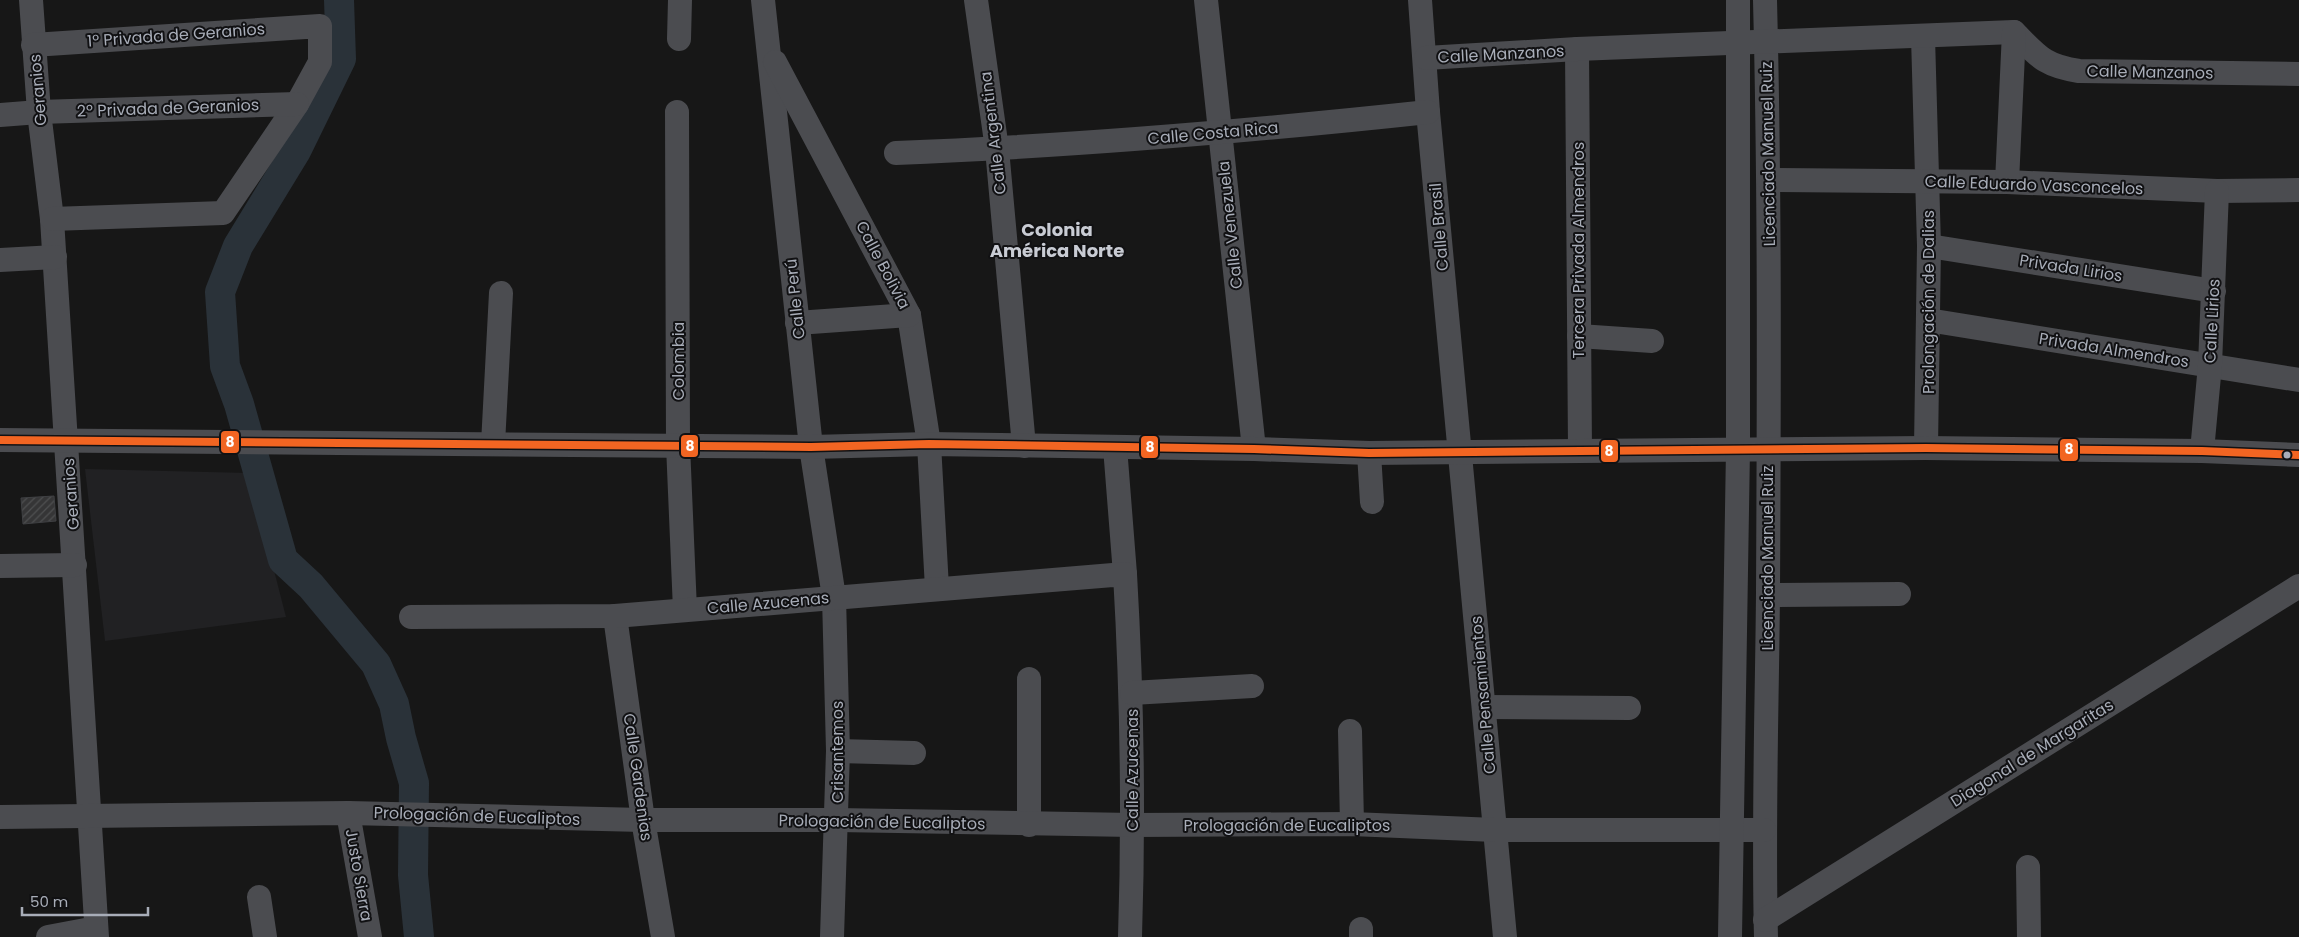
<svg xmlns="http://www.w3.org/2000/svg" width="2299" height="937" viewBox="0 0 2299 937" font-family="Poppins,sans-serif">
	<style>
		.built { fill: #212123 }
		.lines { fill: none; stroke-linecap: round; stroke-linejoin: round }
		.river { stroke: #2a3239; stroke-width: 30 }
		.building { fill: url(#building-hatch); stroke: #3f4043 }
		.minor { stroke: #4b4c50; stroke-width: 24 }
		.bus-1-casing { stroke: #111113; stroke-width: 11 }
		.bus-1 { stroke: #f26522; stroke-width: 8 }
		.bus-dot { fill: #a8adb8; stroke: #111113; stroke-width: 2 }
		.labels { text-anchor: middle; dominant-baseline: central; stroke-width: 4; stroke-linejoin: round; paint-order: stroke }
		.street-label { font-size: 16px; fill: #a8adb8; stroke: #111113 }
		.neighbourhood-label { font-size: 18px; font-weight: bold; fill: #c9ccd4; stroke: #111113 }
		.line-badge { stroke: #111113; stroke-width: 2 }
		.badge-label { font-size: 14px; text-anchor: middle; font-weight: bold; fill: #fff }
	</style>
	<defs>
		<pattern id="building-hatch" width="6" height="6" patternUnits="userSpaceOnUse" patternTransform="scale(1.25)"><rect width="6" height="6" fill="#353536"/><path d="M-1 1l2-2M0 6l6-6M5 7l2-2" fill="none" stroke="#4f5051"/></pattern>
	</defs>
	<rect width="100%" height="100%" fill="#171717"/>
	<path class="built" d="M85,469L249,473L286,617L105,641Z"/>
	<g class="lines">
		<path class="river" d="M339,0L341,59L296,151L238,246L220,292L225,366L239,404L283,560L311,586L376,664L394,704L401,738L414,783L413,875L419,937"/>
	</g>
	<path class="building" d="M54,496L56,521L23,524L21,498Z"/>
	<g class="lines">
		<g class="minor">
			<path d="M31,0L39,112L52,219L97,937"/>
			<path d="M763,0L811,447L834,597L838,751L832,937"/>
			<path d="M976,0L997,149L1024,446"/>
			<path d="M1206,0L1254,449"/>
			<path d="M1420,0L1428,112L1505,937"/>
			<path d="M1765,0C1770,198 1769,396 1768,593C1767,708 1763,822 1766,937"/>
			<path d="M1923,37L1929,246L1926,448"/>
			<path d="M679,39L680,0"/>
			<path d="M33,45L320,26V62L297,104L223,213L52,219"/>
			<path d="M1577,49L1580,450"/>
			<path d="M1426,58L1577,49L2014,32C2038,56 2044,66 2079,71L2299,74"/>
			<path d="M775,62L909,315L929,444L937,588"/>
			<path d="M677,112L678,445L685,610"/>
			<path d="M0,115L39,112L297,104"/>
			<path d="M896,153C1074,146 1251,131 1428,112"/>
			<path d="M1769,180L2007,182L2217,191L2299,190"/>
			<path d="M2007,182L2014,32"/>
			<path d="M1929,246L2214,291"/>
			<path d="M0,260L55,257"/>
			<path d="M1928,320L2299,380"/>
			<path d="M797,323L909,315"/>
			<path d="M1579,336L1652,341"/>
			<path d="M0,440L811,447L929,444L1254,449L1369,453L1926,448L2202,451L2299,455"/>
			<path d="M493,444L501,293"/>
			<path d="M1115,447L1125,574"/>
			<path d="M2202,451L2210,365L2217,191"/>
			<path d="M1369,453L1372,502"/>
			<path d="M0,566L75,565"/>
			<path d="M1768,595L1899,594"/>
			<path d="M615,616L643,820L663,937"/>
			<path d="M411,617L615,616L1125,574C1132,695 1134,815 1130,937"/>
			<path d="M1029,679V825"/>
			<path d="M1132,693L1252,686"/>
			<path d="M1484,707L1629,708"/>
			<path d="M1350,731L1352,824"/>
			<path d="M838,751L914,753"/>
			<path d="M348,813L370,937"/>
			<path d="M0,817L348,813L643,820H837L1133,825L1352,824L1495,830H1764"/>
			<path d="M2028,867L2029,937"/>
			<path d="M259,897L265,937"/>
			<path d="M1765,920L2299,586"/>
			<path d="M48,937L96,928"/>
			<path d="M1361,937V929"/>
			<path d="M1730,937L1738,449V0"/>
		</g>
		<defs>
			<path id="bus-1" d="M0,440L811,447L929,444L1254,449L1369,453L1926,448L2202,451L2299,455"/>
		</defs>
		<use href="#bus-1" class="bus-1-casing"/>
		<use href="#bus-1" class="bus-1"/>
	</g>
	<circle class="bus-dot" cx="2287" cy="455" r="4.5"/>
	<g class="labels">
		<g class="street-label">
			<text transform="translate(176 35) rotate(-4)">1º Privada de Geranios</text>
			<text transform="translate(1501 54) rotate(-3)">Calle Manzanos</text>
			<text transform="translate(2150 72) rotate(1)">Calle Manzanos</text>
			<text transform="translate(38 90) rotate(-95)">Geranios</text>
			<text transform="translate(168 108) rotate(-2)">2º Privada de Geranios</text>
			<text transform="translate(993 133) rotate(-97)">Calle Argentina</text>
			<text transform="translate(1213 133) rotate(-5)">Calle Costa Rica</text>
			<text transform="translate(1768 154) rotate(-91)">Licenciado Manuel Ruiz</text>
			<text transform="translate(2034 185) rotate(2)">Calle Eduardo Vasconcelos</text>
			<text transform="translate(1230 225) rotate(-96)">Calle Venezuela</text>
			<text transform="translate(1439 227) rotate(-95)">Calle Brasil</text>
			<text transform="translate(1578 250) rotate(-90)">Tercera Privada Almendros</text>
			<text transform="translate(883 265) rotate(62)">Calle Bolivia</text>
			<text transform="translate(2071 268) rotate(9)">Privada Lirios</text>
			<text transform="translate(795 299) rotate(-96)">Calle Perú</text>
			<text transform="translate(1928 302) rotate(-90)">Prolongación de Dalias</text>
			<text transform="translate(2212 321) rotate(-87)">Calle Lirios</text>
			<text transform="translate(2114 350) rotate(9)">Privada Almendros</text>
			<text transform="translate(678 361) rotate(-90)">Colombia</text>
			<text transform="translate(71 494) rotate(-94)">Geranios</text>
			<text transform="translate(1767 558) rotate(-90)">Licenciado Manuel Ruiz</text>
			<text transform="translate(768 603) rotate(-5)">Calle Azucenas</text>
			<text transform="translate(1483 695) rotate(-95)">Calle Pensamientos</text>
			<text transform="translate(837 752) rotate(-90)">Crisantemos</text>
			<text transform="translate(2032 753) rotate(-32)">Diagonal de Margaritas</text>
			<text transform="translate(1132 770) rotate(-90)">Calle Azucenas</text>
			<text transform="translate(638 777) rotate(82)">Calle Gardenias</text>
			<text transform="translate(477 816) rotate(2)">Prologación de Eucaliptos</text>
			<text transform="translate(882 822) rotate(1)">Prologación de Eucaliptos</text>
			<text x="1287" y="825">Prologación de Eucaliptos</text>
			<text transform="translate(359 875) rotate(80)">Justo Sierra</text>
		</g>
		<g class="neighbourhood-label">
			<text x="1057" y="229">Colonia<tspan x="1057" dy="21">América Norte</tspan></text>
		</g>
	</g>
	<g class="line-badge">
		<rect x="220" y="430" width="20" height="24" rx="5" fill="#f26522"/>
		<rect x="680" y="434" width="19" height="24" rx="5" fill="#f26522"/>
		<rect x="1140" y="435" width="19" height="24" rx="5" fill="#f26522"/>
		<rect x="2059" y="438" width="20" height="24" rx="5" fill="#f26522"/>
		<rect x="1600" y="439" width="19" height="24" rx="5" fill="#f26522"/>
	</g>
	<g class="badge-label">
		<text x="230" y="447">8</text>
		<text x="690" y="451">8</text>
		<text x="1150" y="452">8</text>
		<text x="2069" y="454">8</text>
		<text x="1609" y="456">8</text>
	</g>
	<path d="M22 907v8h126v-8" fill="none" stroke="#a8adb8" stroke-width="2.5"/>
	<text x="30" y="907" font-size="15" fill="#a8adb8" stroke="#111113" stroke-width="4" paint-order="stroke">50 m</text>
</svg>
